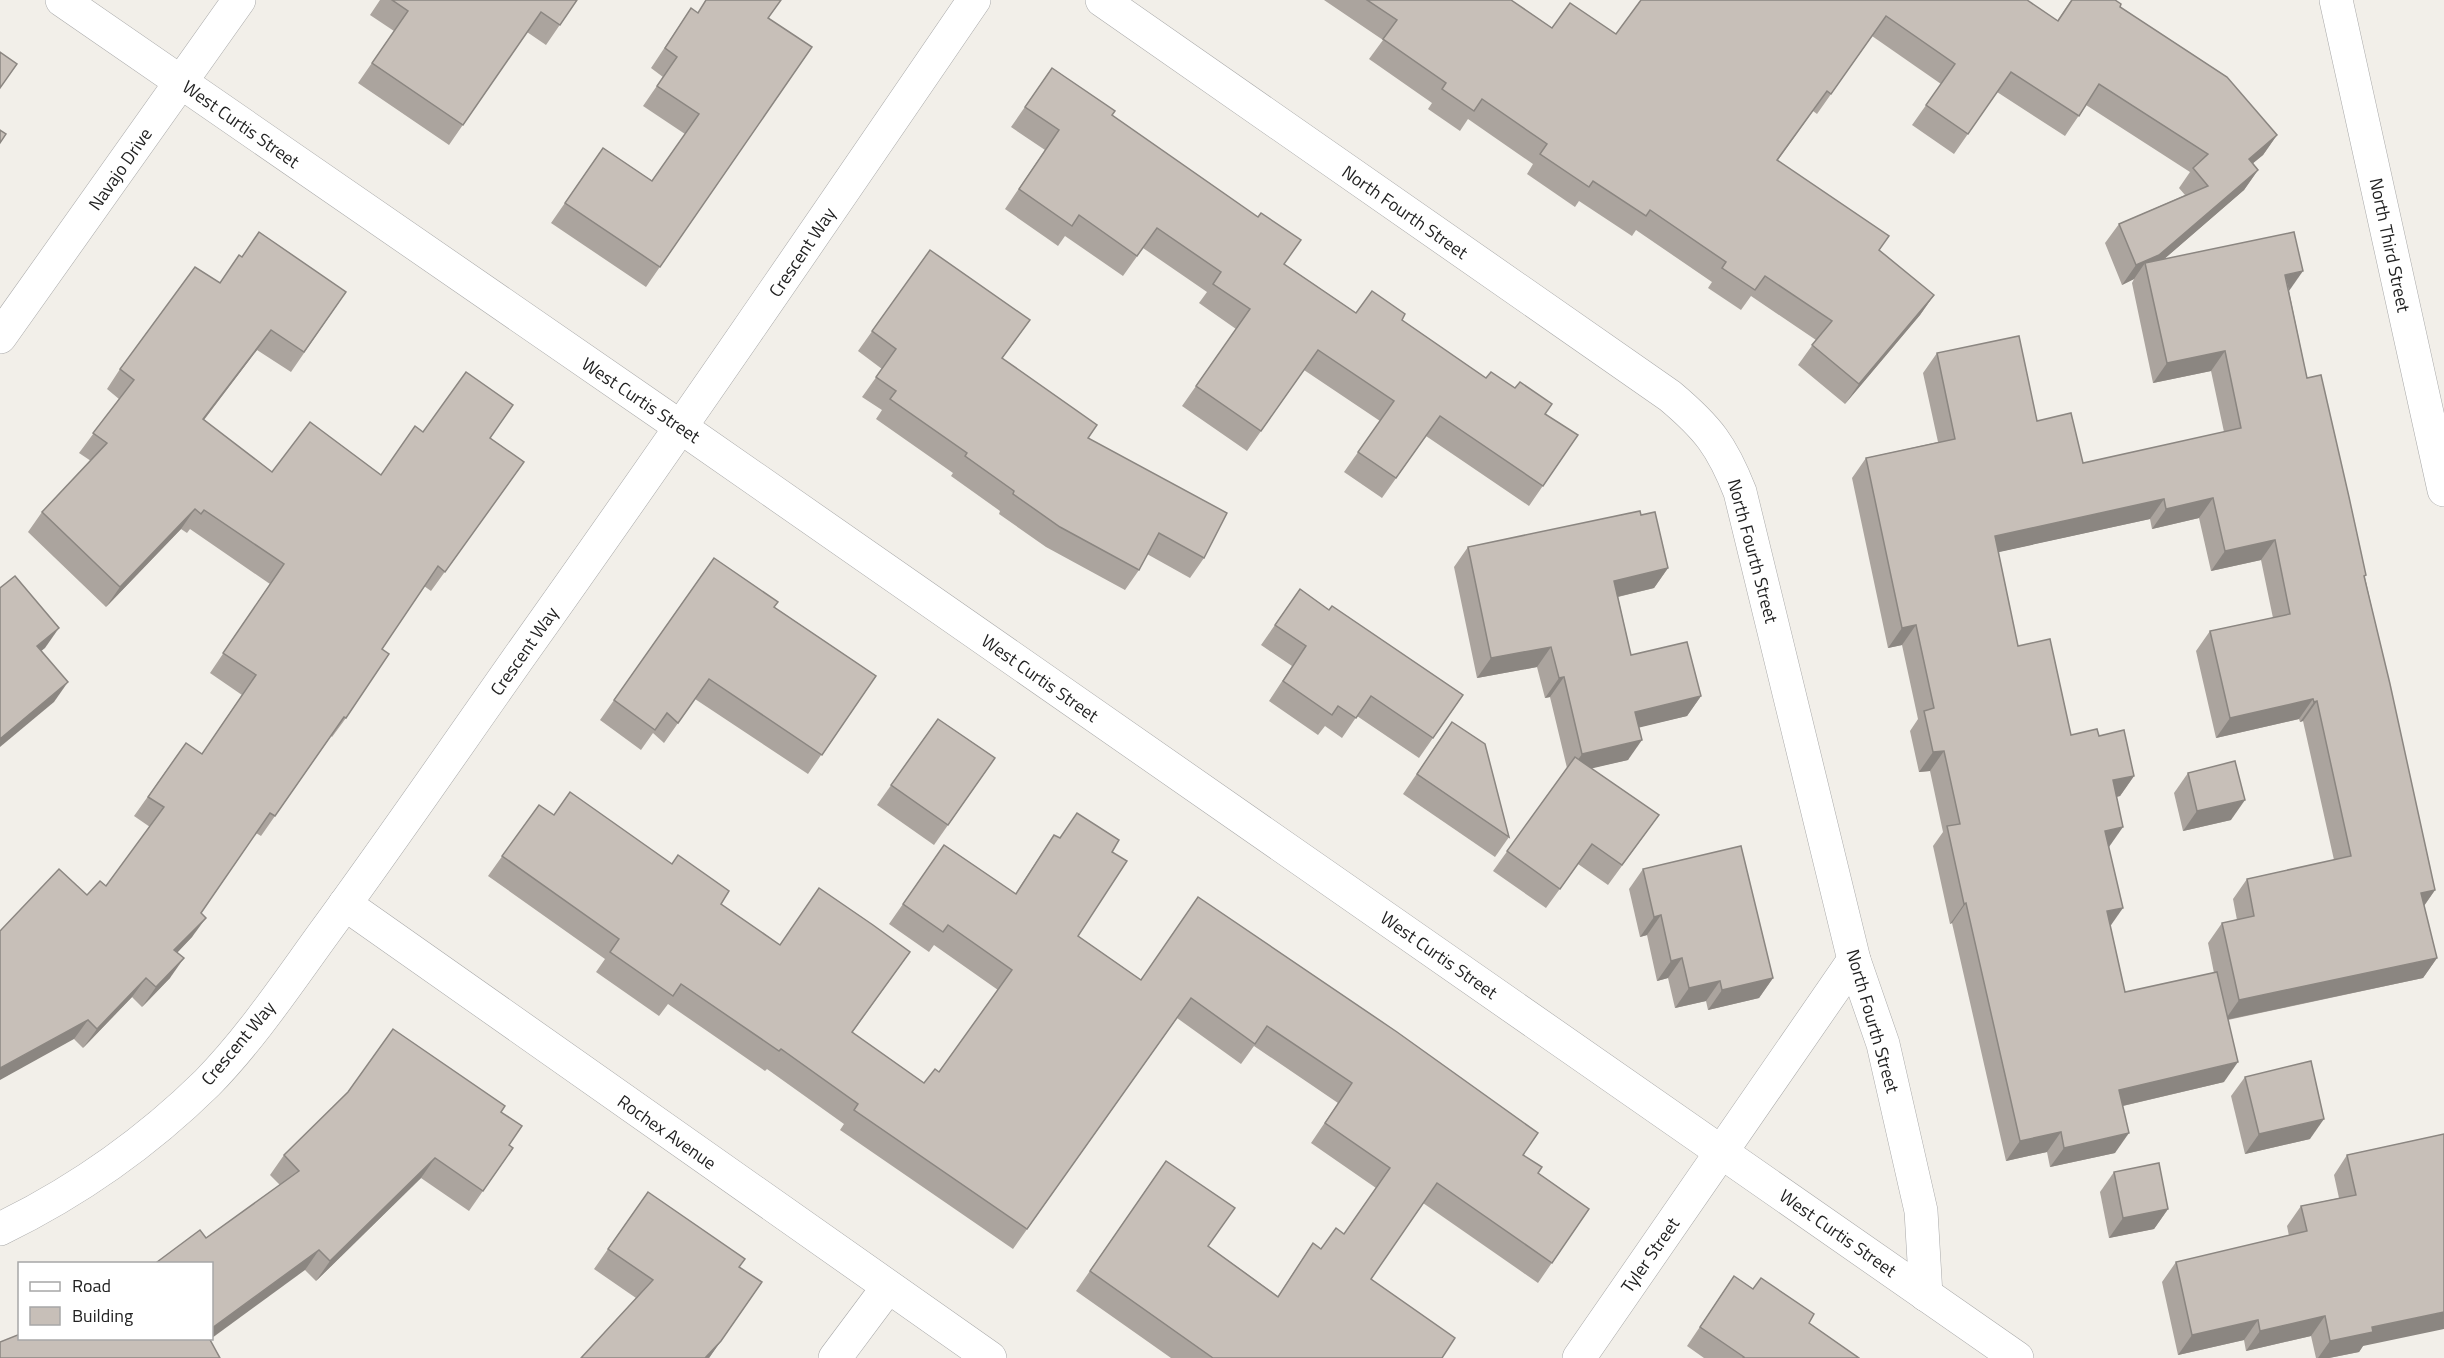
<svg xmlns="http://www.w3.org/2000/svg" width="2444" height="1358" viewBox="0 0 2444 1358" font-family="'Titillium Web',sans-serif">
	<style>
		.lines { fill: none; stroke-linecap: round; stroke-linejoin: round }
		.minor-casing { stroke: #a9a9a9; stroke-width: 34 }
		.minor { stroke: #fff; stroke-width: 33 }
		.wall { fill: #aba49e; fill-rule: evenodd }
		.shaded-wall { fill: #8b8681 }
		.building { fill: #c7bfb8; stroke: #8b8681; stroke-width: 1.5 }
		.labels { text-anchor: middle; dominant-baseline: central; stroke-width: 5; stroke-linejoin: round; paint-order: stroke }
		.street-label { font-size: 18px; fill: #222; stroke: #fff }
	</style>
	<rect width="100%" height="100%" fill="#f2efe9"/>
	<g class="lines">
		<defs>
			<g id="minor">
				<path d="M62,0L682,428L2017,1358"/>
				<path d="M1102,0L1670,396C1708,428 1722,446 1740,492L1854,960L1883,1044L1921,1211L1926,1295"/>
				<path d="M2336,0L2444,490"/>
				<path d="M0,337L239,0"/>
				<path d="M345,904L990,1358"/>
				<path d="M0,1229C76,1192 147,1142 207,1083C251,1038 287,984 324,933C390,843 453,751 517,660C672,442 823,221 974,0"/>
				<path d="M835,1358L888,1287"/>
				<path d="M1579,1358L1854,960"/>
			</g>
		</defs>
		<use href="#minor" class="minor-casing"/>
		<use href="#minor" class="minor"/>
	</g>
	<g class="wall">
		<path d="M380,0H577L546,45L527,32L449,145L358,83L394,31L370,15Z"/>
		<path d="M1324,0H1511L1552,28L1616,34L1641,0L2057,21L2071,0H2115L2120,7L2277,135L2263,155L2253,163L2258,170L2244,190L2163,260L2289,291L2307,378L2365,577L2435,890L2424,906L2437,958L2423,978L2228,1020L2224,1082L2123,1106L2115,1153L2050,1167L2047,1152L2006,1161L1952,923L1950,924L1933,846L1943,832L1930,771L1919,772L1910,731L1918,719L1902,645L1888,648L1852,478L1866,458L1938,442L1923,373L1937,353L2037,421L2083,463L2224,432L2211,371L2153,383L2132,283L2134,279L2122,285L2105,243L2119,224L2185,195L2179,188L2190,172L2086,105L2065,136L1997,92L1954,154L1912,125L1941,84L1872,36L1817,114L1813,111L1778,160L1879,250L1934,295L1920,315L1845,404L1798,365L1816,340L1751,296L1741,310L1708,288L1712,282L1636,230L1632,236L1579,201L1575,207L1527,174L1533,164L1468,119L1460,131L1428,109L1432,103L1369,59L1383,40ZM2199,518L2211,571L2261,560L2273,618L2210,631L2196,651L2216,738L2299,719L2300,722L2303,721L2334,860L2247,879L2233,899L2237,920L2222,923L2208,943L2214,973L2125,992L2110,925L2109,847L2117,797L2120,796L2134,776L2099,736L2071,735L2018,646L1998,552L2150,519L2152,529Z"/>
		<path d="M691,8L697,13L768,18L812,47L646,287L551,223L603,148L652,181L685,134L643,106L663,77L651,68Z"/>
		<path d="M1052,68L1112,115L1284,264L1356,313L1402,320L1486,378L1545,414L1578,435L1529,506L1426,436L1382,498L1344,472L1380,421L1304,370L1247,451L1182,406L1236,329L1199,303L1207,292L1143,248L1123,276L1065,236L1058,246L1005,209L1045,150L1011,127Z"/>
		<path d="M259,232L346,292L291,372L257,350L204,420L272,472L381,475L423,432L490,438L524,462L431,591L424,586L382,649L346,718L332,737L331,736L261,836L256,833L201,913L192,937L177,952L170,978L142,1007L132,997L83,1048L74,1039L87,895L106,886L150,827L134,816L186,743L202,754L242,695L210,673L270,584L190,529L187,533L181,529L106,607L28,532L42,512L91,461L79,453L119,399L107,389L120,369L220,283L242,257Z"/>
		<path d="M930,250L1016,340L1002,358L1088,438L1204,558L1190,578L1147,554L1139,570L1125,590L1046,547L999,514L1000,511L951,476L953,473L876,419L882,410L862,397L882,369L858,351Z"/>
		<path d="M1641,515L1668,568L1654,588L1618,597L1631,655L1701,696L1687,716L1639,727L1628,760L1591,768L1659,815L1608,885L1578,864L1546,908L1493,871L1567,768L1550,697L1545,698L1537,667L1477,678L1454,567L1468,547Z"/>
		<path d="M714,558L774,607L876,676L808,774L695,699L664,743L653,733L641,750L600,720Z"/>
		<path d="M1300,589L1329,610L1463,695L1419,758L1357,716L1342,738L1325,726L1318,735L1269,701L1292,666L1261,645Z"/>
		<path d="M938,719L995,758L934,845L877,805Z"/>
		<path d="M1452,722L1509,837L1495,857L1403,794Z"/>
		<path d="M2188,773L2231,820L2183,831L2174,793Z"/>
		<path d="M539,805L554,815L721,904L780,945L910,952L852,1033L924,1083L939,1072L998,990L934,945L929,952L889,924L944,845L1015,894L1054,835L1060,838L1077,813L1112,852L1078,936L1141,980L1198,897L1523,1155L1538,1173L1589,1209L1538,1283L1423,1203L1371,1279L1442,1358H1171L1076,1291L1166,1161L1208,1246L1278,1296L1313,1243L1321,1249L1344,1234L1376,1188L1311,1143L1338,1103L1254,1046L1241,1064L1177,1018L1013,1249L840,1130L844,1124L767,1069L765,1071L668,1004L659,1016L596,972L605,959L488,876Z"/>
		<path d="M1643,869L1773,978L1759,998L1708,1010L1706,1001L1675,1008L1668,978L1657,981L1647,935L1640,937L1629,889Z"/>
		<path d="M2245,1077L2310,1139L2245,1154L2231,1096Z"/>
		<path d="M501,1112L509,1145L513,1148L469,1211L421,1178L316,1281L305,1270L212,1263H156L157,1262L206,1238L280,1185L270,1175L284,1155Z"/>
		<path d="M2444,1134L2363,1346L2359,1352L2329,1358H2316L2311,1336L2246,1351L2244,1340L2178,1355L2162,1282L2176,1262L2289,1236L2287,1226L2301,1206L2339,1198L2334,1175L2347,1155Z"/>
		<path d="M2114,1172L2168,1209L2154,1229L2109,1238L2100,1192Z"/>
		<path d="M648,1192L739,1267L762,1282L709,1358H581L636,1298L594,1269Z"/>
		<path d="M1734,1276L1753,1289L1761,1278L1809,1323L1859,1358H1704L1687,1346Z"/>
	</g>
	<g class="shaded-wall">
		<path d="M2277,135L2263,155L2235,178L2249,159Z"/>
		<path d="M2258,170L2244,190L2148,273L2145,263L2134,279L2122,285L2136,265Z"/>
		<path d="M2303,271L2289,291L2285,275Z"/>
		<path d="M1934,295L1920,315L1845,404L1859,384Z"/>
		<path d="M271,330L257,350L189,439L203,419Z"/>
		<path d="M2225,351L2211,371L2153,383L2167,363Z"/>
		<path d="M2213,498L2199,518L2152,529L2166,509Z"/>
		<path d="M2164,499L2150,519L1981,556L1995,536Z"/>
		<path d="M195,509L181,529L106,607L120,587Z"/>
		<path d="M2275,540L2261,560L2211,571L2225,551Z"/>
		<path d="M1668,568L1654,588L1600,601L1614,581Z"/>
		<path d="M1916,625L1902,645L1888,648L1902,628Z"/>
		<path d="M59,628L45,648L23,666L37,646Z"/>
		<path d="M1551,647L1537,667L1477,678L1491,658Z"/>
		<path d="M1564,677L1550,697L1545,698L1559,678Z"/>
		<path d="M68,682L54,702L0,747V739Z"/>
		<path d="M1701,696L1687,716L1621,732L1635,712Z"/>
		<path d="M2313,699L2299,719L2216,738L2230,718Z"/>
		<path d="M2317,701L2303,721L2300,722L2314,702Z"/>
		<path d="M1642,740L1628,760L1568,774L1582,754Z"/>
		<path d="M1944,751L1930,771L1919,772L1933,752Z"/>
		<path d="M2134,776L2120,796L2099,800L2113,780Z"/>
		<path d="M2245,800L2231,820L2183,831L2197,811Z"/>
		<path d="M2123,827L2109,847L2091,851L2105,831Z"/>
		<path d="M2435,890L2421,910V893Z"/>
		<path d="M1966,903L1952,923L1950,924L1964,904Z"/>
		<path d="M2123,908L2109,928L2107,911Z"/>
		<path d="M1661,915L1647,935L1640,937L1654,917Z"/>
		<path d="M206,918L192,937L161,970L174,950Z"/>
		<path d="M184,958L170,978L142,1007L156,987Z"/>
		<path d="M1682,958L1668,978L1657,981L1671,961Z"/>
		<path d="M2437,958L2423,978L2225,1020L2239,1000Z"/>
		<path d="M146,978L132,997L83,1048L97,1029Z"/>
		<path d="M1773,978L1759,998L1708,1010L1722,990Z"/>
		<path d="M1720,981L1706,1001L1675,1008L1689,988Z"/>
		<path d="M88,1020L74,1039L0,1080V1068Z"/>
		<path d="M2238,1062L2224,1082L2105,1110L2119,1090Z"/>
		<path d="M2324,1119L2310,1139L2245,1154L2259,1134Z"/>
		<path d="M2061,1132L2047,1152L2006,1161L2020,1141Z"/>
		<path d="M2129,1133L2115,1153L2050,1167L2064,1148Z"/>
		<path d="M435,1158L421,1178L316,1281L330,1261Z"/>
		<path d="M2168,1209L2154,1229L2109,1238L2123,1218Z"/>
		<path d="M319,1250L305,1270L212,1338V1328Z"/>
		<path d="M2444,1312V1329L2363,1346L2359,1352L2329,1358H2318L2330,1341L2372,1327Z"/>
		<path d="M2325,1316L2311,1336L2246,1351L2260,1331Z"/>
		<path d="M2258,1320L2244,1340L2178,1355L2192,1335Z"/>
		<path d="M721,1341L709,1358H705Z"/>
	</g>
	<g class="building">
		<path d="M392,0H577L560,25L541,12L463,125L372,63L408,11Z"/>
		<path d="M706,0H781L768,18L812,47L660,267L565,203L603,148L652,181L699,114L657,86L677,57L665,48L691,8L698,13Z"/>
		<path d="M1367,0H1511L1552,28L1570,3L1616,34L1641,0H2027L2058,21L2072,0H2115L2121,4L2120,7L2227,77L2277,135L2249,159L2258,170L2159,255L2136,265L2119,224L2208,186L2193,168L2208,154L2099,84L2079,116L2011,72L1968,134L1926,105L1955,64L1886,16L1831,94L1827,91L1777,160L1889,236L1879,250L1934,295L1859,384L1812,345L1832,321L1765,276L1755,290L1722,268L1726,262L1650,210L1646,216L1593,181L1589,187L1540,154L1547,144L1482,99L1474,111L1442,89L1446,83L1383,39L1397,20Z"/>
		<path d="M0,52L17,64L0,88Z"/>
		<path d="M1052,68L1115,111L1112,115L1258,217L1261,213L1301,240L1284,264L1356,313L1372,291L1405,314L1402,320L1486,378L1491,372L1515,388L1520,382L1552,404L1545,414L1578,435L1543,486L1440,416L1396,478L1358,452L1394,401L1318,350L1261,431L1196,386L1250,309L1213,284L1221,272L1157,228L1137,256L1079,215L1072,226L1019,189L1059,130L1025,107Z"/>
		<path d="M0,130L6,134L0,143Z"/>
		<path d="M259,232L346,292L304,352L271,330L203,419L272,472L310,422L381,475L415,426L423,432L466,372L513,405L490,438L524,462L445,572L438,566L382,649L389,654L346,718L344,717L275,816L270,813L201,913L206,918L174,950L184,958L156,987L146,978L97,1029L88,1020L0,1068V931L59,869L87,895L100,881L106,886L164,807L148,797L186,743L202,754L256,675L223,653L284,564L204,510L201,514L195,509L120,587L42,512L107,443L93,433L134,380L120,369L195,267L220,283L239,255L242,257Z"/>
		<path d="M2294,232L2303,271L2285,275L2307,378L2321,375L2349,497L2366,575L2364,576L2390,684L2435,890L2421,893L2437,958L2239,1000L2222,923L2254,916L2247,879L2351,856L2317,701L2314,702L2313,699L2230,718L2210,631L2290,614L2275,540L2225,551L2213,498L2166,509L2164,499L1995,536L2018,646L2050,639L2071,735L2097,729L2099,736L2124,730L2134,776L2113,780L2123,827L2105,831L2123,908L2107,911L2125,992L2217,972L2238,1062L2119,1090L2129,1133L2064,1148L2061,1132L2020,1141L1966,903L1964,904L1947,826L1960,824L1944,751L1933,752L1924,711L1934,708L1916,625L1902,628L1866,458L1955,439L1937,353L2019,336L2037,421L2071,413L2083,463L2241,428L2225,351L2167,363L2145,263Z"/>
		<path d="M930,250L1030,320L1002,358L1097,425L1088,438L1227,513L1204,558L1159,533L1139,570L1060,527L1013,494L1014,491L965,456L967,453L890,399L896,391L876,377L896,349L872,331Z"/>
		<path d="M1640,511L1641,515L1655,512L1668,568L1614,581L1631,655L1687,642L1701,696L1635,712L1642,740L1582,754L1564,677L1559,678L1551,647L1491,658L1468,547Z"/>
		<path d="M714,558L778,602L774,607L876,676L822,755L709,679L678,723L667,713L655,730L614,700Z"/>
		<path d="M15,576L59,628L37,646L68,682L0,739V588Z"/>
		<path d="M1300,589L1329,610L1332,606L1463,695L1433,738L1371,696L1356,718L1338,706L1332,715L1283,681L1306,646L1275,625Z"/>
		<path d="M938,719L995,758L948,825L891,785Z"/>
		<path d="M1452,722L1485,744L1509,837L1417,774Z"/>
		<path d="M1575,757L1659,815L1622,865L1592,844L1560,889L1507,851Z"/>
		<path d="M2235,761L2245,800L2197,811L2188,773Z"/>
		<path d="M570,792L672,864L678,855L729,891L721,904L780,945L819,888L873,925L910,952L852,1032L924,1083L935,1069L939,1072L1012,970L948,925L943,932L903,904L944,845L1016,894L1054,835L1060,838L1077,813L1119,840L1112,852L1127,861L1078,936L1141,980L1198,897L1397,1032L1538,1133L1523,1155L1542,1167L1538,1173L1589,1209L1552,1263L1437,1183L1371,1279L1455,1338L1442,1358H1213L1090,1271L1166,1161L1235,1208L1208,1246L1278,1297L1313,1243L1321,1249L1336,1228L1344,1234L1390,1168L1325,1123L1352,1083L1267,1026L1255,1044L1191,998L1027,1229L854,1110L858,1104L781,1049L779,1051L681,984L673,996L610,952L619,939L502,856L539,805L554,815Z"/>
		<path d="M1741,846L1773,978L1722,990L1720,981L1689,988L1682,958L1671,961L1661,915L1654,917L1643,869Z"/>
		<path d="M393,1029L505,1106L501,1112L522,1126L509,1145L513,1148L483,1191L435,1158L330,1261L319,1250L212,1328V1263H159L157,1262L200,1230L206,1238L299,1171L284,1155L348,1092Z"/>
		<path d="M2311,1061L2324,1119L2259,1134L2245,1077Z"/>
		<path d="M2444,1134V1312L2372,1327L2373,1332L2330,1341L2325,1316L2260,1331L2258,1320L2192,1335L2176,1262L2307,1231L2301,1206L2356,1195L2347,1155Z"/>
		<path d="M2159,1163L2168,1209L2123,1218L2114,1172Z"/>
		<path d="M648,1192L745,1259L739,1267L762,1282L721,1341L705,1358H581L653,1280L608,1249Z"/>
		<path d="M1734,1276L1753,1289L1761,1278L1814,1314L1809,1323L1859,1358H1743L1744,1357L1700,1327Z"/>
		<path d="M20,1334V1338H209L220,1358H0V1342Z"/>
	</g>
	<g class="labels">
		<g class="street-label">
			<text transform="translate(241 124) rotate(35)">West Curtis Street</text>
			<text transform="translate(120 169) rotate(-55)">Navajo Drive</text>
			<text transform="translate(1405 212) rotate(35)">North Fourth Street</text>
			<text transform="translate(2390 245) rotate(78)">North Third Street</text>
			<text transform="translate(802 252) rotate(-56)">Crescent Way</text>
			<text transform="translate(641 400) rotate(34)">West Curtis Street</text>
			<text transform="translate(1753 551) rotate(75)">North Fourth Street</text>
			<text transform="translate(524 651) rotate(-55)">Crescent Way</text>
			<text transform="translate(1040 678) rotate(35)">West Curtis Street</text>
			<text transform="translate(1439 955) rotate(35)">West Curtis Street</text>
			<text transform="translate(1873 1021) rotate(74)">North Fourth Street</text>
			<text transform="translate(238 1043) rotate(-50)">Crescent Way</text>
			<text transform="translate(667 1132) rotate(35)">Rochex Avenue</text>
			<text transform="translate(1838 1233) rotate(35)">West Curtis Street</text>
			<text transform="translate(1650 1255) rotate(-55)">Tyler Street</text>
		</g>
	</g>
	<rect x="18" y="1262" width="195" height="78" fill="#ffffff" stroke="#a7a7a7" stroke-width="1.5"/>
	<rect x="30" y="1282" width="30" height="9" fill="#ffffff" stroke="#a7a7a7" stroke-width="1.5"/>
	<text x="72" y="1292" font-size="18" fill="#222222">Road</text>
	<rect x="30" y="1307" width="30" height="18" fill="#c7bfb8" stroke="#a7a7a7" stroke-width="1.5"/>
	<text x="72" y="1322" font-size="18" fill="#222222">Building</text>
</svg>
